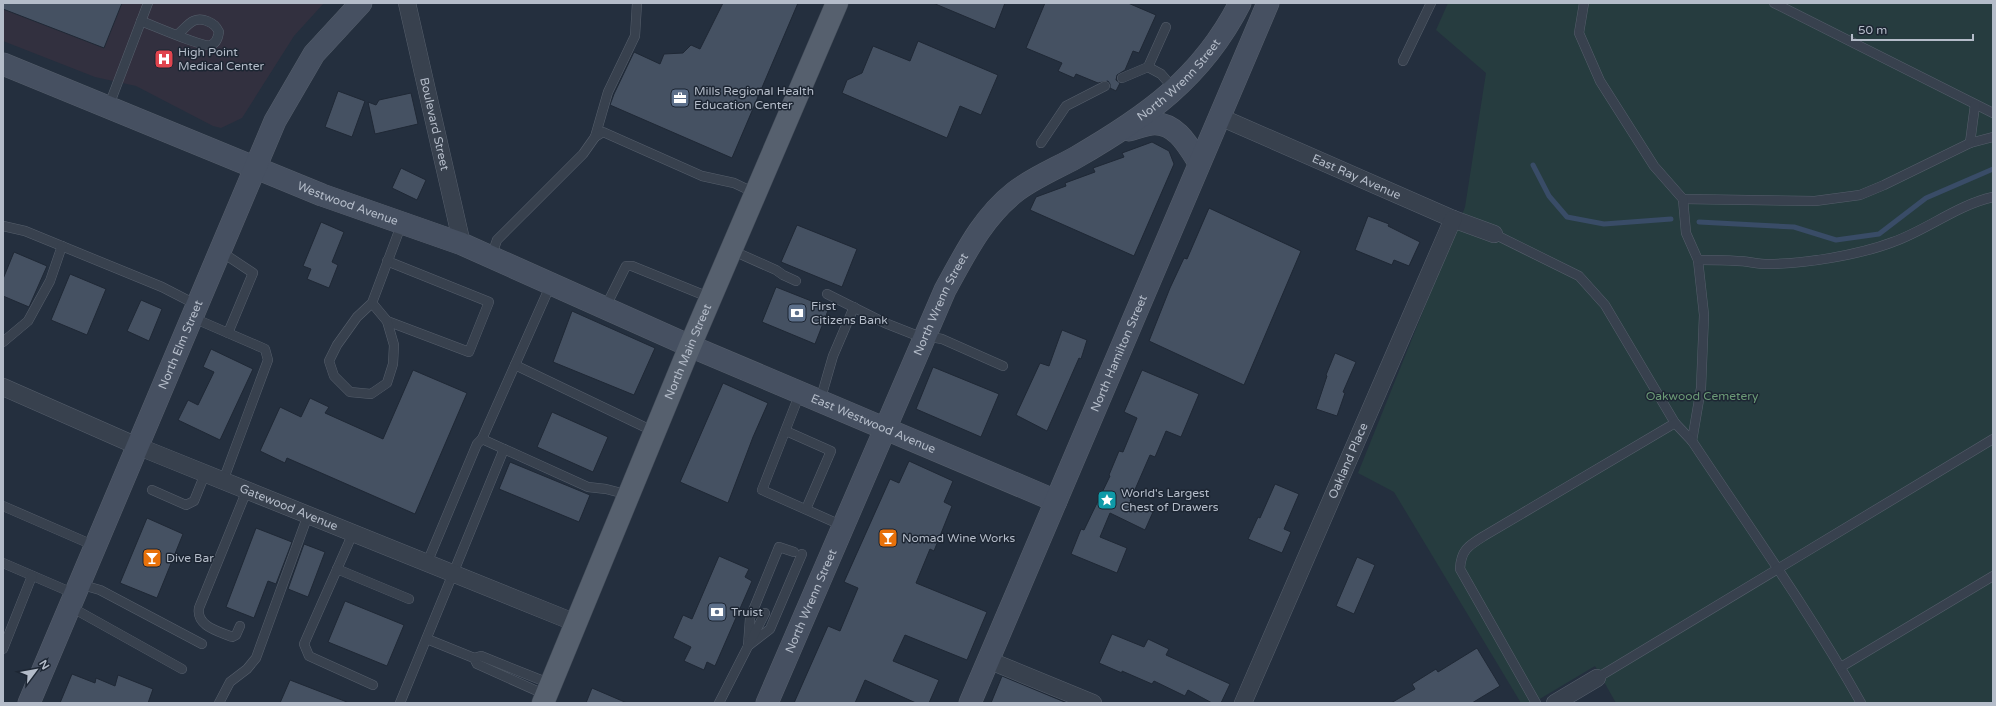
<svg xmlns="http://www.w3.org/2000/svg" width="1996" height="706" viewBox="0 0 1996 706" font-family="'Varela Round',sans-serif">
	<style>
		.medical { fill: #32303f }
		.green { fill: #263c3f }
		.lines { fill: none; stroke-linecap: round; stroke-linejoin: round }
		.stream { stroke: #394c67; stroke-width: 5 }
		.building { fill: #455162; stroke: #1f2835 }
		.lane-casing { stroke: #565f6c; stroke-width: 10 }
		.street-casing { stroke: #565f6c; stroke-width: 18 }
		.secondary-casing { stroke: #565f6c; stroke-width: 23 }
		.primary-casing { stroke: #414a57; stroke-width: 23 }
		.lane { stroke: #38414e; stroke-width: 9 }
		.street { stroke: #38414e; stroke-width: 17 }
		.secondary { stroke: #465061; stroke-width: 22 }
		.primary { stroke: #56606e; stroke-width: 22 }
		.labels { text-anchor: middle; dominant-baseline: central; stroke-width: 3; stroke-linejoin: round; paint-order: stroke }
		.poi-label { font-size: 12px; fill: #b4bcc9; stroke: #1d2633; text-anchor: start }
		.street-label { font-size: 12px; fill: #b4bcc9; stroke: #1d2633 }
		.park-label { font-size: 12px; fill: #6b9a76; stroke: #1d2633 }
	</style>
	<rect width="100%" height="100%" fill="#242f3e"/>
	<path class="medical" d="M3,3H324L294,36L242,118L221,128L213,126L136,86L95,77L3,41Z"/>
	<path class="green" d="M1448,3H1993V703H1616L1595,666L1533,703H1521L1394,492L1358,473L1465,207L1486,73L1436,30Z"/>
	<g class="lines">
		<g class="stream">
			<path d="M1533,165L1549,196L1567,217L1604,224L1671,219"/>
			<path d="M1699,222L1794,227L1836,240L1879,234L1926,198L1993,169"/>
		</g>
	</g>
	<g class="building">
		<path d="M3,3H122L104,48L3,9Z"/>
		<path d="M723,3H798L732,158L610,105L614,94L634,52L660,64L664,54L683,53L691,45L700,49Z"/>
		<path d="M933,3H1005L995,29Z"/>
		<path d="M1045,3H1128L1156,15L1139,53L1133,51L1125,70L1117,75L1116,80L1120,83L1116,91L1110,88V84L1108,81L1098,83L1076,74L1074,78L1058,71L1062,63L1026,48Z"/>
		<path d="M918,41L998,75L981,115L960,106L947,138L842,93L847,80L862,73L873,46L910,61Z"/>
		<path d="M338,91L365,101L352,137L325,127Z"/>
		<path d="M411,93L418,124L375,134L368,102L376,105L379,100Z"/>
		<path d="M1152,142L1169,151L1174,164L1134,256L1030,210L1036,197L1066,186L1065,183L1095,172L1093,168L1124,157L1122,153Z"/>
		<path d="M401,168L426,180L417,200L392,188Z"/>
		<path d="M1209,208L1301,251L1244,385L1149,341L1170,288L1184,258L1187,259Z"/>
		<path d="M1368,216L1389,224L1388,226L1420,242L1409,266L1394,260L1392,265L1355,250Z"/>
		<path d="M321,222L344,232L332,262L338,265L329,288L307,279L311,269L303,266Z"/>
		<path d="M797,225L857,249L842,287L781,262Z"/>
		<path d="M14,252L47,266L29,307L3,296V279Z"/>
		<path d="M70,274L106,289L87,335L51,320Z"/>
		<path d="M776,287L829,308L815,344L762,322Z"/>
		<path d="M141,300L162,309L149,341L127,331Z"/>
		<path d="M572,311L655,348L634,395L553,362Z"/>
		<path d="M1062,330L1087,340L1081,359L1079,358L1047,431L1016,415L1040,363L1049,366Z"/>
		<path d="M211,349L253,369L220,440L178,420L188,400L198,405L214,372L203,367Z"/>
		<path d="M1335,353L1356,362L1343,392L1345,393L1337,416L1316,409L1327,376L1326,375Z"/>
		<path d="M933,367L999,394L981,437L916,409Z"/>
		<path d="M413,370L467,393L415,514L287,458L285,463L260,451L280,407L301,417L310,398L329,407L325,413L383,439Z"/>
		<path d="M1142,370L1199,394L1181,437L1166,431L1155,457L1150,455L1130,501L1153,512L1145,530L1110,513L1100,537L1127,548L1117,573L1071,554L1081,529L1084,530L1110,476L1109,475L1119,451L1123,452L1137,418L1124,412Z"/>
		<path d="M723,383L768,403L753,437L728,503L680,482Z"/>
		<path d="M552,412L608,437L593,472L537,447Z"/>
		<path d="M909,461L953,481L944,502L952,506L934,551L930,549L916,583L987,612L967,660L905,635L893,661L939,680L929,703H916L865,680L855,703H794L828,626L840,631L858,588L844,582L890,479L899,483Z"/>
		<path d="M510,462L590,495L579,522L499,489Z"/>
		<path d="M1275,484L1299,494L1284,529L1291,532L1282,553L1248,539L1258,517L1260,518Z"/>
		<path d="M147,518L183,534L157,598L120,583Z"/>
		<path d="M256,528L292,542L276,584L268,581L254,618L226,607Z"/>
		<path d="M304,544L325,552L308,597L288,589Z"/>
		<path d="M719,556L749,569L745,577L752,581L715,666L707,662L704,670L684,661L691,647L673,638L683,615L692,619Z"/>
		<path d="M1357,557L1375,565L1354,614L1336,606Z"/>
		<path d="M345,601L404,625L387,666L328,642Z"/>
		<path d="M1112,634L1144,647L1148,639L1169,649L1166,655L1230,684L1221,703H1212L1188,690L1185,696L1154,681L1152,684L1122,671V673L1099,663Z"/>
		<path d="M1477,648L1500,686L1472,703H1391L1415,689L1412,684L1436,669L1438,672Z"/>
		<path d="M72,674L95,683L96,678L115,686L118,675L153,689L148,703H60Z"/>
		<path d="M1002,676L1067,703H991Z"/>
		<path d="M290,680L347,702V703H280Z"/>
		<path d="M592,688L627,703H586Z"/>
	</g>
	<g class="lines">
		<defs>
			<g id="lane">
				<path d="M1584,3L1579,33L1600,81L1654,166L1683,199L1815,201L1860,195L1884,185L1970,143L1993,137"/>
				<path d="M1774,3L1993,113"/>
				<path d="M141,21C152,25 204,48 211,45C217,43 218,37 219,32C216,26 214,24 207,21C193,15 187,27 177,35"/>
				<path d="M1403,61L1431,3"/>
				<path d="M1148,67L1166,27"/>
				<path d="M1122,78L1148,67L1161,74L1174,89"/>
				<path d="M108,108L148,3"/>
				<path d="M595,137L608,92L635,36L637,3"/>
				<path d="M1041,143L1066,106L1105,86"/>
				<path d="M1970,143L1975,105"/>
				<path d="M1683,199L1686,233L1698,260L1704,315L1701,388L1692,441"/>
				<path d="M3,226L25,231L162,287L197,305"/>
				<path d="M1494,234L1579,276L1605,305L1675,423L1692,441C1749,527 1810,612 1861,703"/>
				<path d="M731,250L776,270L783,275L796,281"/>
				<path d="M220,251L253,273L228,333"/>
				<path d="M491,257L497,240L583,154L595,137L603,132L702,176L734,183L755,193"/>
				<path d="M1698,260C1711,260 1724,260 1737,261C1747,261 1757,264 1768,264C1804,264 1859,255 1893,242C1927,230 1957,205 1993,197"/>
				<path d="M387,261L489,302L469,352L387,321"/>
				<path d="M827,294L885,323L923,338"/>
				<path d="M372,303L387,321L394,345L393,364L387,383L371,394L350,392L334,376L329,361L337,345L357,317L372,303L402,223"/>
				<path d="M605,308L626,266H632L711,298"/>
				<path d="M191,317L265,349L268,360L223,481"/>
				<path d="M925,336L942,339L1003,366"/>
				<path d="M3,342L28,321L50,281L62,246"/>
				<path d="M515,365L655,432"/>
				<path d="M800,393L762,490L843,526"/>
				<path d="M820,401L833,356L854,307"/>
				<path d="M786,431L831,451L806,509"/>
				<path d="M482,439L551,284"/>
				<path d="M504,449L588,487L606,489L629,495"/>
				<path d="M152,490L186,505L194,501L205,474"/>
				<path d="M3,506L95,546"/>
				<path d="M353,533L304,644L309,656L373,685"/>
				<path d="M3,563L75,594"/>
				<path d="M337,569L409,599"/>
				<path d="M79,584L100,590L202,644"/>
				<path d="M69,606L182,669"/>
				<path d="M240,626L236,635L232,637C218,631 196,626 199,608L247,490"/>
				<path d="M427,639L474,658L477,664L546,695"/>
				<path d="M748,646L750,618L779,547L794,552"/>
				<path d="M748,646L770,629L802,554"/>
				<path d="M3,649L32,576"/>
				<path d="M474,658L481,656L551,684"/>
				<path d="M1841,667L1993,576"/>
				<path d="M1597,678L1993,439"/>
				<path d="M219,703L230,682L247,669L256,658L308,515"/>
				<path d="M400,703L504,449L482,439L477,444L427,563"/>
				<path d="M719,703L765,613"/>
				<path d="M1536,703L1460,569C1461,550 1468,546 1484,536L1675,423"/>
			</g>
			<g id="street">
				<path id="s1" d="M407,3L462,244"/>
				<path id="s2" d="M1220,117L1453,219L1494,234"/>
				<path id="s3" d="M3,387L137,446L576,623"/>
				<path d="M988,660L1093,703"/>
				<path id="s4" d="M1243,703L1453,219"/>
				<path d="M1555,703L1597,678"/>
			</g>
			<g id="secondary">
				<path id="s5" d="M3,64L322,195L462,244L690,346L1056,501"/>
				<path d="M1129,130C1136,128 1143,125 1151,124C1175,121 1188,145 1199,163"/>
				<path id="s6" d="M29,703L275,121L314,54L361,3"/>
				<path id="s7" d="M767,703L945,290C965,254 982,218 1015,192C1033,178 1055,169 1075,158C1146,117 1202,78 1240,3"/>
				<path id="s8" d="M970,703L1268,3"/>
			</g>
			<g id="primary">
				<path id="s9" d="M543,703L690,346L837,3"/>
			</g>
		</defs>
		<use href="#lane" class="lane-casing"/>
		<use href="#street" class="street-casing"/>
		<use href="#secondary" class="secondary-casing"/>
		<use href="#primary" class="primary-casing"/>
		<use href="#lane" class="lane"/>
		<use href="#street" class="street"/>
		<use href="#secondary" class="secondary"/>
		<use href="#primary" class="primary"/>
	</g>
	<defs>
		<symbol id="hospital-square" viewBox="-11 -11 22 22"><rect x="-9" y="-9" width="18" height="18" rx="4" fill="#e0444e" stroke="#1d2633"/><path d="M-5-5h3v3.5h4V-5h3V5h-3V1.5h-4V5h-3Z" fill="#fff"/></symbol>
		<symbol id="office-square" viewBox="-11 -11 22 22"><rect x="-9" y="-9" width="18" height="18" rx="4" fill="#5c6f8a" stroke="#1d2633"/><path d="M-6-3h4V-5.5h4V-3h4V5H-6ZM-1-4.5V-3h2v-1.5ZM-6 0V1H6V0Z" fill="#fff"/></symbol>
		<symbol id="bank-square" viewBox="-11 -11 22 22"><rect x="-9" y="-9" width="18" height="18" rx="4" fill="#5c6f8a" stroke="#1d2633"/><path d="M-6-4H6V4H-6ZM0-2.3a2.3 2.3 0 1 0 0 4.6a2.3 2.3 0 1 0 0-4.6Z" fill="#fff"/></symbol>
		<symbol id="sight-square" viewBox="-11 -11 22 22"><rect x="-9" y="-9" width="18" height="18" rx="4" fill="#0f9aa8" stroke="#1d2633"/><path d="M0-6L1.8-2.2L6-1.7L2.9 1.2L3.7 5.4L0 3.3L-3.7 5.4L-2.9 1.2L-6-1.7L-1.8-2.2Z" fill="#fff"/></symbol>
		<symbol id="bar-square" viewBox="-11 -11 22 22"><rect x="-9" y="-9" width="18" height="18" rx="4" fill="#e8710a" stroke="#1d2633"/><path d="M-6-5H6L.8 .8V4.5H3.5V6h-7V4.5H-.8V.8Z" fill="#fff"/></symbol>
	</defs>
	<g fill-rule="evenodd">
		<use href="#hospital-square" x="153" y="48" width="22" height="22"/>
		<use href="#office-square" x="669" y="87" width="22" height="22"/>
		<use href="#bank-square" x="786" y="302" width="22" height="22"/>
		<use href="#sight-square" x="1096" y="489" width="22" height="22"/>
		<use href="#bar-square" x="877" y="527" width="22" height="22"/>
		<use href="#bar-square" x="141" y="547" width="22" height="22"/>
		<use href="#bank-square" x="706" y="601" width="22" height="22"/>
	</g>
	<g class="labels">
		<g class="poi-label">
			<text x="178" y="52">High Point<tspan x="178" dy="14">Medical Center</tspan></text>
			<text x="694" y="91">Mills Regional Health<tspan x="694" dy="14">Education Center</tspan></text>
			<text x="811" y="306">First<tspan x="811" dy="14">Citizens Bank</tspan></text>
			<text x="1121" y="493">World's Largest<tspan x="1121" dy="14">Chest of Drawers</tspan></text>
			<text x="902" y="538">Nomad Wine Works</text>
			<text x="166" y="558">Dive Bar</text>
			<text x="731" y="612">Truist</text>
		</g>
		<g class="street-label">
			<text stroke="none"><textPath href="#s7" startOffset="771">North Wrenn Street</textPath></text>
			<text stroke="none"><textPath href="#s1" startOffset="124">Boulevard Street</textPath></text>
			<text stroke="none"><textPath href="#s2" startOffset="149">East Ray Avenue</textPath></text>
			<text stroke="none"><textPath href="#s5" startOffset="372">Westwood Avenue</textPath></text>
			<text stroke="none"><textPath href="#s7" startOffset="435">North Wrenn Street</textPath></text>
			<text stroke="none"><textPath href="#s6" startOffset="389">North Elm Street</textPath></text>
			<text stroke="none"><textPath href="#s9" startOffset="380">North Main Street</textPath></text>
			<text stroke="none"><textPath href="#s8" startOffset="380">North Hamilton Street</textPath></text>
			<text stroke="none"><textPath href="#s5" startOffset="942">East Westwood Avenue</textPath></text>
			<text stroke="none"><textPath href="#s4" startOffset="264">Oakland Place</textPath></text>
			<text stroke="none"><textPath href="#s3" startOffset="310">Gatewood Avenue</textPath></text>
			<text stroke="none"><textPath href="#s7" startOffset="111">North Wrenn Street</textPath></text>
		</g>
		<g class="park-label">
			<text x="1702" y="396">Oakwood Cemetery</text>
		</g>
	</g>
	<rect width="1996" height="706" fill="none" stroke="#b4bcc9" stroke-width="8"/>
	<g transform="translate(36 670) rotate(58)" stroke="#1d2633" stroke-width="3" paint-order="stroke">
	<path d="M0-3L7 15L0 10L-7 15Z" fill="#b4bcc9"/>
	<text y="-6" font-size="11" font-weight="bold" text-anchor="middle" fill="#b4bcc9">N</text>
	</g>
	<path d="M1852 34v6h121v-6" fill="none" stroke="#b4bcc9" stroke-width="2"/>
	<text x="1858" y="34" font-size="12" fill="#b4bcc9" stroke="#1d2633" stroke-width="3" paint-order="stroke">50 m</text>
</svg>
